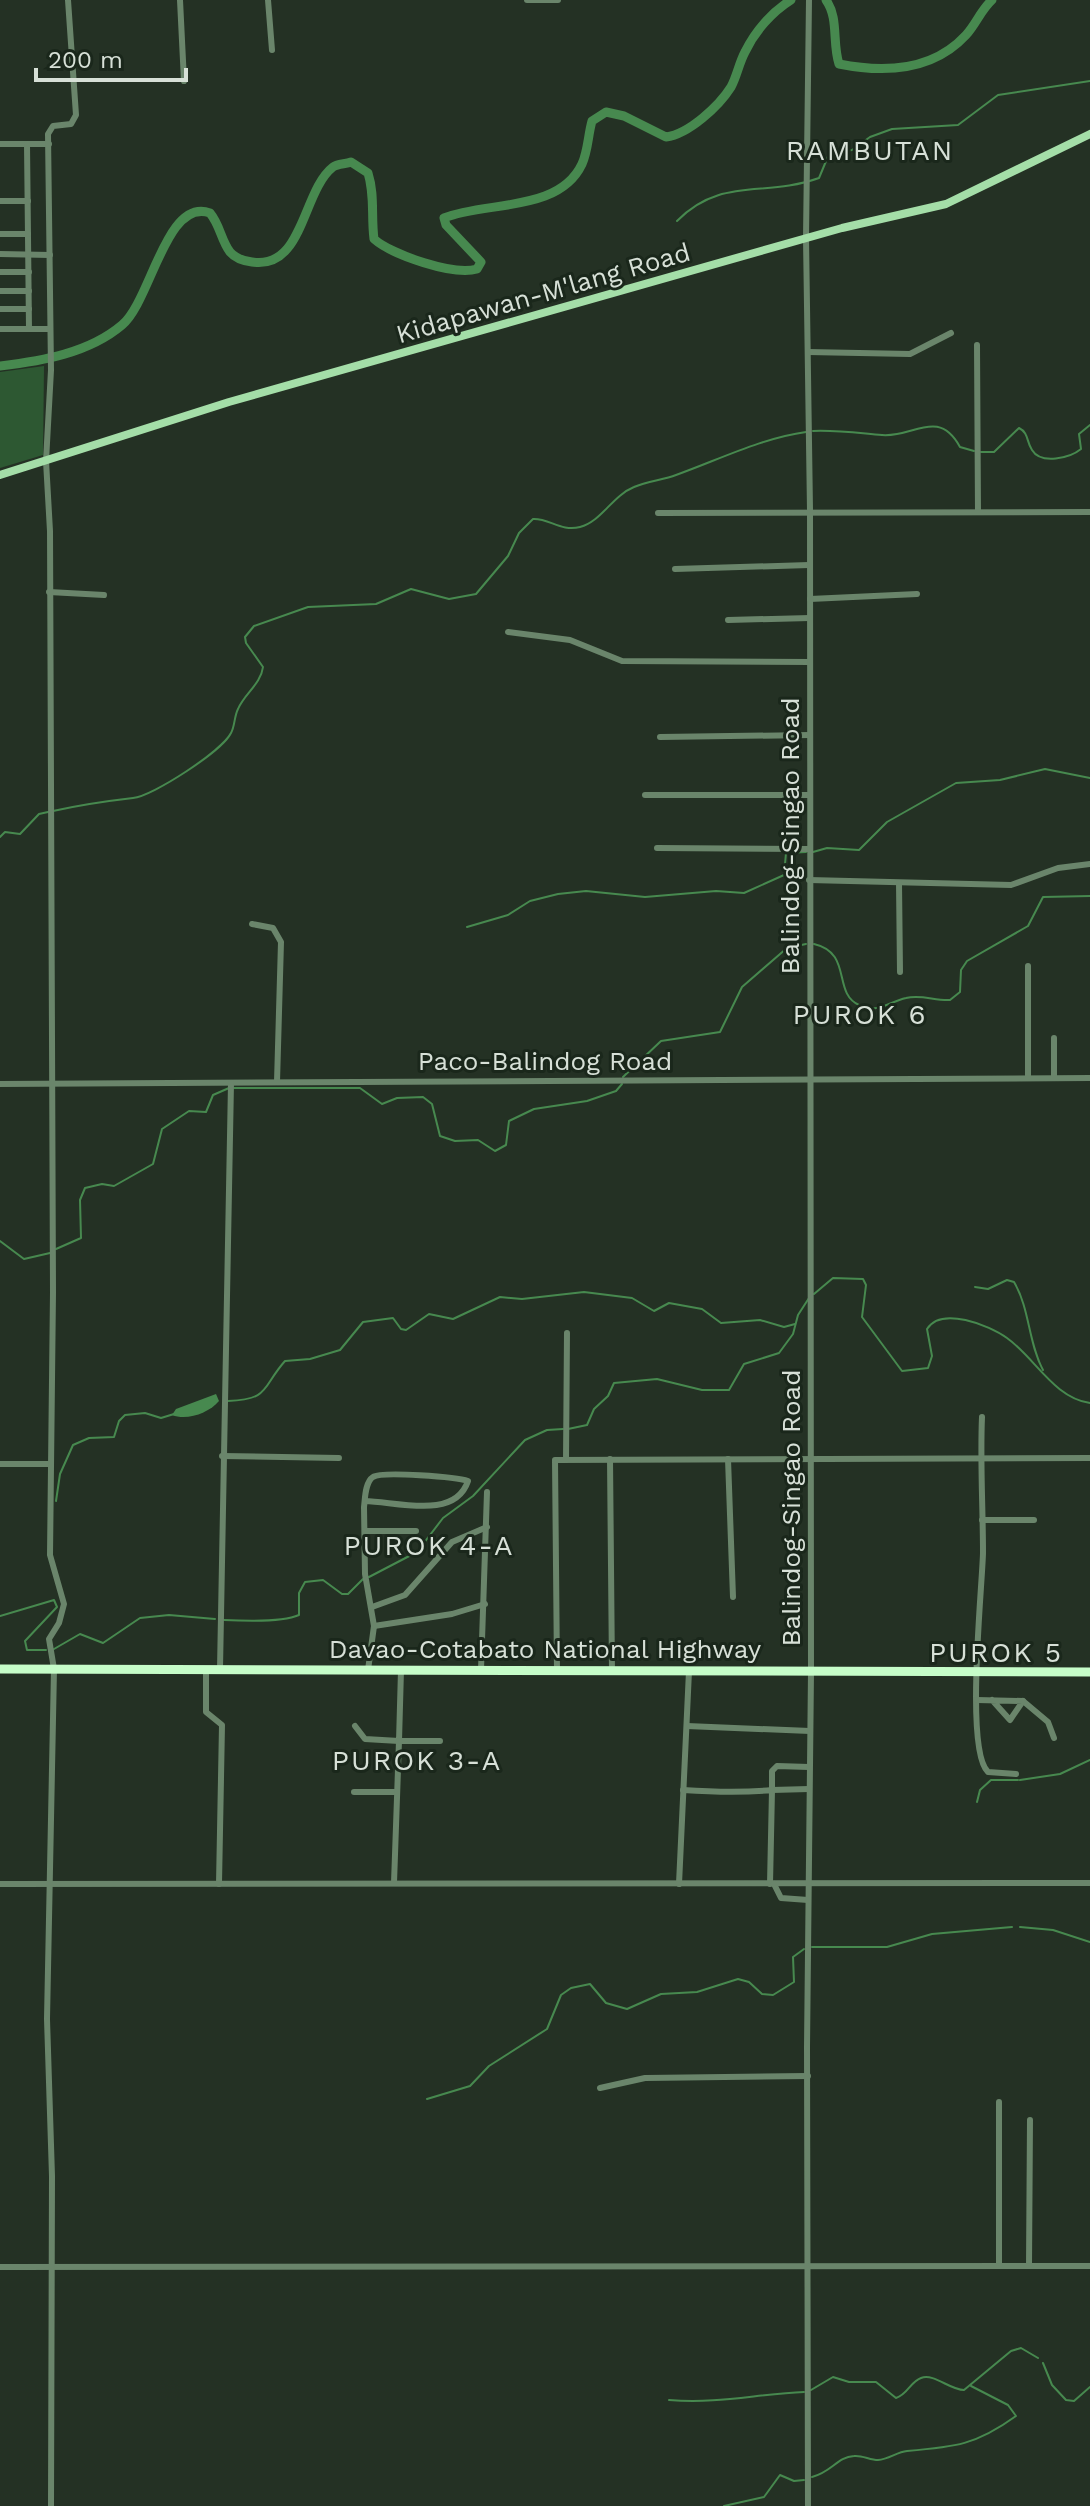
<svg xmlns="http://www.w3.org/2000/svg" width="1090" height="2506" viewBox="0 0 1090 2506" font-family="'Work Sans',sans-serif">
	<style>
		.green { fill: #2d5832 }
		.water { fill: #47894f }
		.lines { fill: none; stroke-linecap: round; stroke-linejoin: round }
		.stream { stroke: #47894f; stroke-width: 2 }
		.river { stroke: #47894f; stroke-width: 9 }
		.minor { stroke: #6a856b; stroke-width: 6 }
		.major { stroke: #a4dea8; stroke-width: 8 }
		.highway { stroke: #c6fdc9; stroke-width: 9 }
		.labels { text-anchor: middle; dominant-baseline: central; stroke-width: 6; stroke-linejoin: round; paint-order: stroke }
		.street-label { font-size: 26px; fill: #d7e0d7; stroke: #1a271b }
		.neighbourhood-label { font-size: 28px; letter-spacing: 2px; fill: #d7e0d7; stroke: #1a271b }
	</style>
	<rect width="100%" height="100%" fill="#243124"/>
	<path class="green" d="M44,366L43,455L0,468V372Z"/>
	<path class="water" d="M216,1394L219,1401C209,1413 187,1421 172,1415L176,1409Z"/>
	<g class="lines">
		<g class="stream">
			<path d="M677,221C721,176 765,198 819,178L829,154L852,150L870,137L892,129L958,125L998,95L1090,81"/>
			<path d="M813,431C837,430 858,433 882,435C913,438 938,407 960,447L974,451"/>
			<path d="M981,452H994L1019,428C1029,433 1026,441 1032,450C1041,465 1070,458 1081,449L1079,434L1090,425"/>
			<path d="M53,811C80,805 107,801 133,798C153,796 222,751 231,733C235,726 234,717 238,709C244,694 261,684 263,667L246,643L245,637L254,626L308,607L376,604L411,589L449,599L476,594L508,556L519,533L533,519C549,518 561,532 580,527C602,521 612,496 634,487C647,481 663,480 676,475C718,460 762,438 806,432"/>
			<path d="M0,837L5,832L20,834L39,814L48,812"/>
			<path d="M813,852L827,848L859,850L887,822L956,783L1000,780L1045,769L1090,778"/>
			<path d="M467,927L508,915L530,901L558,894L586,891L645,897L716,891L744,893L784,875L786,853L806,852"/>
			<path d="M814,944C853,953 832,993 859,1005C879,1014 888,1002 906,998C921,994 935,1001 950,1000L960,992L961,970L967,961L1028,926L1043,897L1090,896"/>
			<path d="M623,1077L661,1041L720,1032L742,987L787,948L806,944"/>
			<path d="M234,1088H360L382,1104L397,1098L423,1097L432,1104L440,1136L455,1141L478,1140L495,1151L506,1145L509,1121L534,1109L587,1101L616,1091L622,1084"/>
			<path d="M0,1241L24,1259L50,1253"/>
			<path d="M56,1249L81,1238L80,1200L85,1188L102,1184L114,1186L153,1164L162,1129L189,1111L206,1112L213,1095L229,1088"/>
			<path d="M975,1287L988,1289L1007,1280L1014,1282C1030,1309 1028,1342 1043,1370"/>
			<path d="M814,1294L833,1278L863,1279L866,1285L862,1317L902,1371L928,1368L932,1356L927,1329C941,1306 989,1325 1007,1338C1035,1358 1054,1398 1090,1403"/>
			<path d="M228,1401C271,1399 261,1388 285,1361L310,1359L340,1350L363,1322L393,1318L401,1329L406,1330L429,1314L453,1319L500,1297L522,1299L584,1292L632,1298L654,1311L669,1303L702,1309L721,1323L760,1320L784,1327L795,1324"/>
			<path d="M568,1429L587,1425L594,1409L608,1396L614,1383L657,1379L702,1390H729L744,1364L779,1353L793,1334L798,1315L809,1298"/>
			<path d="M56,1501L60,1474L73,1445L89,1438L114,1437L119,1421L125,1415L145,1413L161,1418L174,1414"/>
			<path d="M369,1577L417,1552L443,1518L473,1496L525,1440L547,1430L563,1429"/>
			<path d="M0,1616L54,1600L57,1607L25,1641L27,1650H46"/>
			<path d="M224,1620C243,1621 283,1622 299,1615V1593L305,1582L323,1580L342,1594H348L363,1579"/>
			<path d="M54,1649L80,1634L103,1643L140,1618L169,1615L215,1619"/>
			<path d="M1020,1780L1060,1774L1090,1760"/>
			<path d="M977,1802L980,1790L991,1780H1018"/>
			<path d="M1020,1927L1053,1930L1090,1942"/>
			<path d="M812,1947H887L932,1934L1012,1927"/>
			<path d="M427,2099L470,2086L489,2066L547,2029L561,1995L571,1988L590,1984L606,2003L627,2009L661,1994L697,1992L738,1979L749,1982L762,1994L773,1995L794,1982L793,1957L804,1949"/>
			<path d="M1043,2363L1052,2385L1066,2400L1074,2401L1090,2387"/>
			<path d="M811,2390L833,2377L849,2382H876L896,2398C908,2394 910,2382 921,2378C934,2373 950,2390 964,2390L1011,2351L1021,2348L1038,2358"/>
			<path d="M669,2400C719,2404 756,2394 804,2392"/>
			<path d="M812,2477C832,2472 837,2457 854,2456C862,2455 870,2460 878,2460C889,2459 897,2452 907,2451C955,2447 976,2445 1016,2416L1008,2405L971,2386"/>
			<path d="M724,2506L764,2497L780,2475L794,2481L804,2480"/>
		</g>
		<g class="river">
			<path d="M826,0C839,18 832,43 839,64C884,73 933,71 966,35C976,24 981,10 992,0"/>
			<path d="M0,366C42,361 89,353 122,325C151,301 166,197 210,213C220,225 221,240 230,252C236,259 244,261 252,262C304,270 302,191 333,167C337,164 346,164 351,162L368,173C375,195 371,216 374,239C392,255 454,276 477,269L481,262L446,225L444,218C485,201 559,213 582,164C588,151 588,135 592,121L606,112L624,116L666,137C689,134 719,106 731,87C737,76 739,63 745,52C755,31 772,12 791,0"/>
		</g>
		<g class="minor">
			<path d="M180,0L184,81"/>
			<path d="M268,0L272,50"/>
			<path d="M527,0H558"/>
			<path d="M0,144H49"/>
			<path d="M27,144L29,329"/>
			<path d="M0,201H28"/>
			<path d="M0,234H28"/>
			<path d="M0,254L50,255"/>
			<path d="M0,272H29"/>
			<path d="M0,291H29"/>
			<path d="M0,309H29"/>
			<path d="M0,329H50"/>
			<path d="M977,345L978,512"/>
			<path d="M808,352L910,354L951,333"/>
			<path d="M658,513L1090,512"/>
			<path d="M675,569L809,565"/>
			<path d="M49,592L104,595"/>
			<path d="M810,599L917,594"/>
			<path d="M728,620L810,618"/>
			<path d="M508,632L570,640L622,661L810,662"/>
			<path d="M660,737L810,735"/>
			<path d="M645,795H810"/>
			<path d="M657,848L809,849"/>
			<path d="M809,880L1011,885L1058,868L1090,864"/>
			<path d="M899,883L900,972"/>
			<path d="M252,924L273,928L281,942L277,1082"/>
			<path d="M1028,1077V966"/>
			<path d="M1054,1077V1038"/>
			<path d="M0,1084L1090,1078"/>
			<path d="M982,1417C980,1462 983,1508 983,1553C982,1590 965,1751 988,1772L1016,1774"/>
			<path d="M222,1456L339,1458"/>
			<path d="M610,1459L612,1672"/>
			<path d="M728,1459L733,1597"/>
			<path d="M566,1460L567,1333"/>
			<path d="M0,1464H51"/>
			<path d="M365,1501C398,1502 455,1520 468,1481C457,1477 382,1471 373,1477C365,1482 365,1499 364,1507L365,1574L374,1626L368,1670"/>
			<path d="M982,1520H1034"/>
			<path d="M365,1531H416"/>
			<path d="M372,1607L405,1595L452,1542L487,1527"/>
			<path d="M374,1626L452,1614L485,1604"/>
			<path d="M206,1669V1712L222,1725L219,1884"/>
			<path d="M220,1669L231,1083"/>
			<path d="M481,1670L487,1492"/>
			<path d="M557,1671L555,1460L1090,1458"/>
			<path d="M977,1700L1023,1701L1010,1720L992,1700"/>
			<path d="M1023,1701L1048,1722L1054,1738"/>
			<path d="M355,1726L365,1739L399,1741L401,1670"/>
			<path d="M687,1726L810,1731"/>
			<path d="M809,1789L772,1790V1771L777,1766L809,1767"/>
			<path d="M683,1790C713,1792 742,1793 772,1790L770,1884"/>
			<path d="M354,1792H397"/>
			<path d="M394,1883L399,1741H440"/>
			<path d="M0,1884L1090,1883"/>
			<path d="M679,1884L689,1671"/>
			<path d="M774,1884L781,1898L808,1900"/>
			<path d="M600,2088L645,2078L808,2076"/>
			<path d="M999,2265V2102"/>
			<path d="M1029,2265L1030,2120"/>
			<path d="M0,2267L1090,2266"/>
			<path d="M51,2506L52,2176L47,2019L54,1669L49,1639L59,1623L64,1604L50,1555L53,1292L50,531L46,461L51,370L48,134L53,126L71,124L76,115L68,0"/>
			<path d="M808,2506L807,2047L811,1672L810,510L806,238L809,0"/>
		</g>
		<path class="major" d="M0,475L229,402L842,228L946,204L1090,134"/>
		<path class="highway" d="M0,1669L1090,1672"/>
	</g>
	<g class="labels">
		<g class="street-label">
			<text transform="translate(543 293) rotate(-16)">Kidapawan-M'lang Road</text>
			<text transform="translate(790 836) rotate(-90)">Balindog-Singao Road</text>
			<text x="545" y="1061">Paco-Balindog Road</text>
			<text transform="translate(791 1508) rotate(-90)">Balindog-Singao Road</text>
			<text x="545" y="1649">Davao-Cotabato National Highway</text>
		</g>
		<g class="neighbourhood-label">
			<text x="870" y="150">RAMBUTAN</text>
			<text x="860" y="1014">PUROK 6</text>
			<text x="429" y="1545">PUROK 4-A</text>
			<text x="996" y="1652">PUROK 5</text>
			<text x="417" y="1760">PUROK 3-A</text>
		</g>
	</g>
	<path d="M36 68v12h150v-12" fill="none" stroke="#d7e0d7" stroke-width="4"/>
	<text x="48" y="68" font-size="24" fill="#d7e0d7" stroke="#1a271b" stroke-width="6" paint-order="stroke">200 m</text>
</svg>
